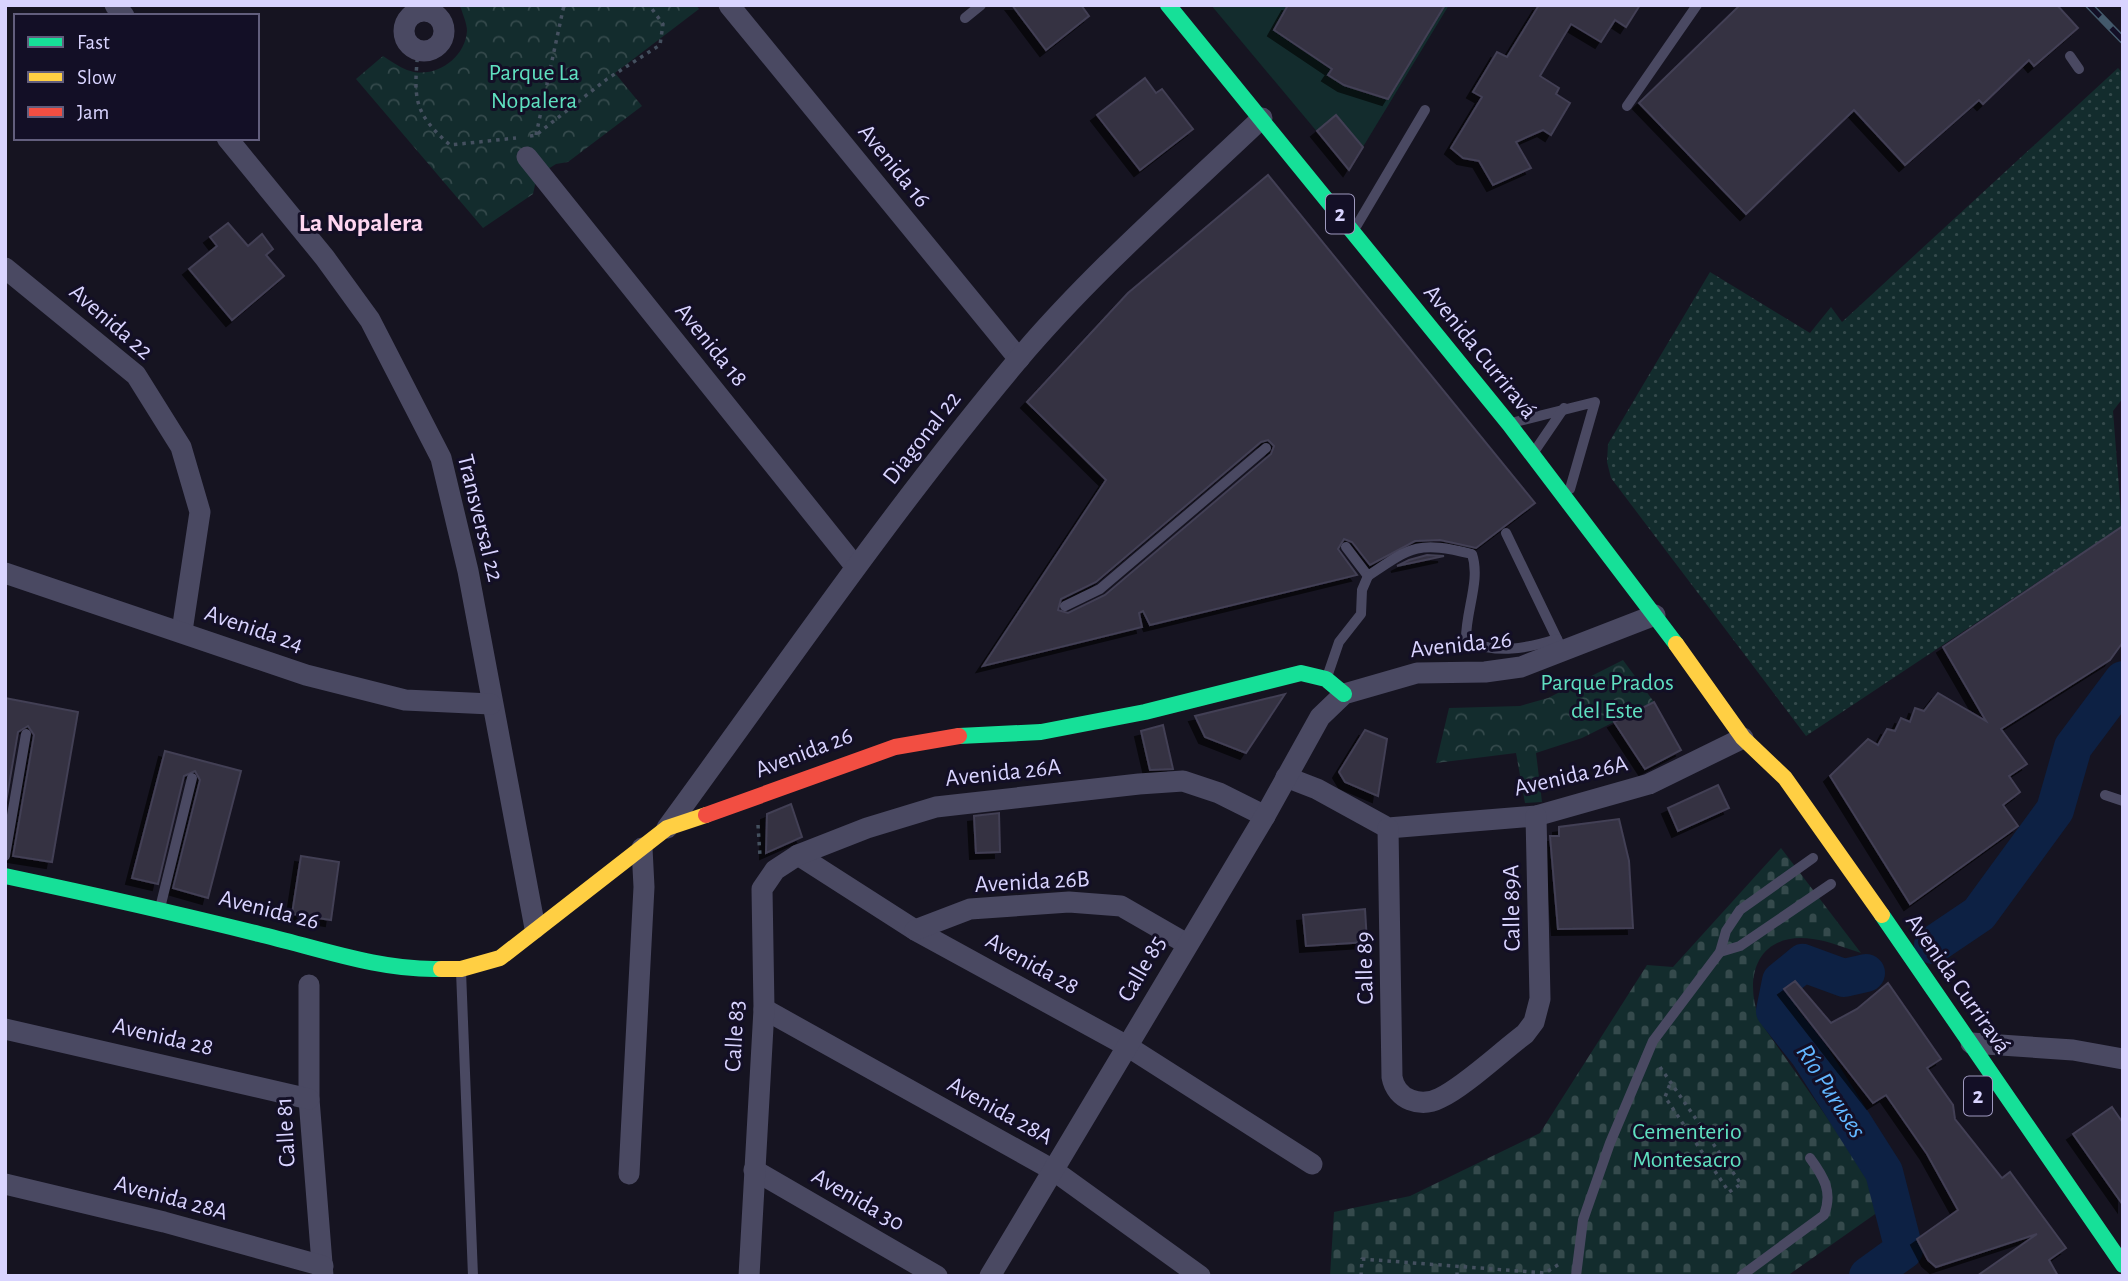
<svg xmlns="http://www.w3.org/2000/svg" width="2128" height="1281" viewBox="0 0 2128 1281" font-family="'Alegreya Sans',sans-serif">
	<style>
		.grass { fill: url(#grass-dots) }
		.cemetery { fill: url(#cemetery-stones) }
		.park { fill: url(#park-crowns) }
		.garden { fill: #132c2d }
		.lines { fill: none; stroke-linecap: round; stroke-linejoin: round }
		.river { stroke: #0d2144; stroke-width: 38 }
		.building { fill: #343243; stroke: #433f54; stroke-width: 2; fill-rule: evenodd; filter: url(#shadow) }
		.path { stroke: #44505f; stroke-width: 3.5; stroke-dasharray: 3.5 5; stroke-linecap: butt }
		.lane { stroke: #4a4962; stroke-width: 10 }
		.street { stroke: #4a4962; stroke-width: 21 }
		.fast { stroke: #16e098; stroke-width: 16 }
		.slow { stroke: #ffcf43; stroke-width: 16 }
		.jam { stroke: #f24e42; stroke-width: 16 }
		.rail-casing { stroke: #43596b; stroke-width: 8 }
		.rail { stroke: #130f26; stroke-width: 5; stroke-dasharray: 16; stroke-linecap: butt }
		.labels { text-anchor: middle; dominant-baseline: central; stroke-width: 6; stroke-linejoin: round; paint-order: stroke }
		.shield { fill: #130f26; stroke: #9e99be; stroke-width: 2 }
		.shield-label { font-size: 23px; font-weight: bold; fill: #d9d4ff }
		.park-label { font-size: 24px; fill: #5fe0c0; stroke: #130f26 }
		.street-label { font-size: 24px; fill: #d9d4ff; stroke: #130f26 }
		.neighbourhood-label { font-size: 26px; font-weight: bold; fill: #ffd6f0; stroke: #130f26 }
		.water-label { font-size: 26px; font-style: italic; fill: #62b6ff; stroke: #130f26 }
	</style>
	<defs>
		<pattern id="grass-dots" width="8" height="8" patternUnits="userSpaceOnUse" patternTransform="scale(1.75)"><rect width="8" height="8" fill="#132c2d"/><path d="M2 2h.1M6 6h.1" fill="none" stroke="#354a4c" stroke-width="1.8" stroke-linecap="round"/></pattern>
		<pattern id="cemetery-stones" width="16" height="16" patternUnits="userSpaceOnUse" patternTransform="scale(1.75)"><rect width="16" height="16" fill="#132c2d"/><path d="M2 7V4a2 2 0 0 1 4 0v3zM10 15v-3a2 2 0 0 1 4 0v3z" fill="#354a4c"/></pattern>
		<pattern id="park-crowns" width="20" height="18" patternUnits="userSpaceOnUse" patternTransform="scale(1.75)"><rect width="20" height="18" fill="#132c2d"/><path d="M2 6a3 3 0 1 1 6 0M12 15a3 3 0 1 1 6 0" fill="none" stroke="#354a4c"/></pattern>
		<filter id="shadow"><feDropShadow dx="-6" dy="6" stdDeviation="0" flood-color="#0009"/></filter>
	</defs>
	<rect width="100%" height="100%" fill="#161421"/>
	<path class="grass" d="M2118,68L2123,73V398L2113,411L2122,526L1806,736L1611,478L1607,462L1608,444L1710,272L1810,333L1831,307L1842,322Z"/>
	<path class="cemetery" d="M1781,848L1861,953C1845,948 1829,941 1813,939C1756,931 1742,979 1761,1023L1888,1205L1787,1276H1330L1334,1212L1410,1196L1540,1133L1647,965L1673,967Z"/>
	<g class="park">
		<path d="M460,5H696L699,9L615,73L642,106L568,162L556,164L537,176L533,194L483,228L356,79L383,56C391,61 399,67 407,70C434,80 465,59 467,31C467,23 462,13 460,5Z"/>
		<path d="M1623,660L1654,702L1582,738L1536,753L1542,802L1525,803L1516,753L1436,763L1449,708L1520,706L1548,698Z"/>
	</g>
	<path class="garden" d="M1211,5H1449L1349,170Z"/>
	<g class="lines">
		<g class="river">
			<path d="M1933,945L1979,914L2006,877L2055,810L2073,747L2123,680"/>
			<path d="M1866,973L1844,978L1803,963L1781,981L1775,1011L1809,1054L1884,1172L1904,1250L1868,1276"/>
		</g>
	</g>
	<g class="building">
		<path d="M1012,5H1081L1089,16L1046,50Z"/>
		<path d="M1288,5H1445L1388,99L1344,85L1328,75L1332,69L1274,30Z"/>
		<path d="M1539,5H1640L1626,27L1615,20L1601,42L1571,24L1540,76L1559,88L1556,94L1570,103L1551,135L1543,130L1516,142L1531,168L1493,185L1479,161L1463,158L1451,148L1482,97L1473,92L1497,52L1507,57Z"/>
		<path d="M1740,5H2057L2078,28L2034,66L2029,60L1983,104L1979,100L1905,165L1854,110L1746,214L1639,103Z"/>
		<path d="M1145,78L1156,93L1162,89L1193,129L1140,170L1097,115Z"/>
		<path d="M1336,115L1363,147L1349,170L1317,131Z"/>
		<path d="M1268,175L1535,503L1476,548L1440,540L1415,541L1370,565L1352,542L1344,539L1338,549L1357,575L1150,625L1143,611L1139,613L1142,627L983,666L1106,480L1027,402L1128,293ZM1268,440L1274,446L1271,454L1105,595L1068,613L1058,610L1061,599L1096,582L1261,442Z"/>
		<path d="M228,223L248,246L262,234L273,249L266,255L284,276L232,320L189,269L217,246L210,237Z"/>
		<path d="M2123,526V642L2110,660L2001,729L2027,764L2009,776L2020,792L2003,805L2018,826L1910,904L1830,776L1868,739L1878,745L1887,729L1895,731L1901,718L1910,722L1915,708L1924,711L1938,693L1986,721L1943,647Z"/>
		<path d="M1427,555L1444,556L1397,566L1409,560Z"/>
		<path d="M1285,694L1246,753L1205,737L1195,716Z"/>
		<path d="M5,698L78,712L52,862L13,856L34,735L28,726L18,732L5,808Z"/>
		<path d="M1654,702L1681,750L1645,769L1614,722Z"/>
		<path d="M1163,725L1173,769L1150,770L1141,731Z"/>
		<path d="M1365,730L1387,739L1378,796L1345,782L1339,772Z"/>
		<path d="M165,751L241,771L208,898L173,888L200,780L195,771L184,776L158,884L132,878Z"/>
		<path d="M1718,785L1729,808L1678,831L1668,808Z"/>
		<path d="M791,804L802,837L766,853L767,814Z"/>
		<path d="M999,813L1000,852L976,853L974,816Z"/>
		<path d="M1619,819L1629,861L1633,928L1558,929L1550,836H1559V827Z"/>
		<path d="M301,856L339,862L331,920L292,914Z"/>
		<path d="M1365,909L1367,942L1306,946L1303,915Z"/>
		<path d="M1795,981L1831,1023L1857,1009L1888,983L1941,1059L1927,1068L1953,1105L1955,1119L2002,1178L2010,1172L2066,1248L2049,1260L2058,1276H1977L2037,1234L1936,1267L1928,1260L1917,1239L1958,1210L1927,1154L1886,1095L1873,1103L1784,989Z"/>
		<path d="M2112,1107L2123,1123V1205L2073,1134Z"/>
	</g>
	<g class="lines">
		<g class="path">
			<path d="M418,50C414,97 412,112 450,145L516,138"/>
			<path d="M536,135L564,5"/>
			<path d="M530,136L536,135L607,79L660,45L663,24L649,5"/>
			<path d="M758,825L760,856"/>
			<path d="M1660,1067L1741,1184L1729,1192L1665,1097L1670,1084"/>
			<path d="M1361,1276L1362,1259L1545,1273L1561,1263"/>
			<path d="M1457,1276V1268"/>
		</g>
		<g class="lane">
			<path d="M965,18L981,5"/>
			<path d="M2070,56L2079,69"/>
			<path d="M1627,106L1697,5"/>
			<path d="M1357,225L1425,110"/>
			<path d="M1515,422L1595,402L1570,489"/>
			<path d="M1536,449L1564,408"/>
			<path d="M1506,533L1559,643"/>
			<path d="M1346,547L1368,576C1412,546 1418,541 1472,554C1481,581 1465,612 1466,641C1498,654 1525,649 1557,639"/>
			<path d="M1065,606L1100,589L1266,448"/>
			<path d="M1327,677L1339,642L1361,614L1362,590L1368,576"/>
			<path d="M2105,795L2123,801"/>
			<path d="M5,856L26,734"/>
			<path d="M160,908L192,778"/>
			<path d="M1720,952L1740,946L1831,884"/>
			<path d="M461,971L473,1276"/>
			<path d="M1576,1276L1583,1220L1610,1143L1653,1041L1720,952L1726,931L1740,910L1813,858"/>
			<path d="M1741,1276L1824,1215C1833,1192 1824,1177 1810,1158"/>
		</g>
		<g class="street">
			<path d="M115,5L124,16"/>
			<path d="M729,5L1019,359"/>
			<circle cx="424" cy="31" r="20"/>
			<path d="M227,138L325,258L370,320L441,458L468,571L535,928"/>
			<path d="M527,157L855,566"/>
			<path d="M5,268L136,375L181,447L200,512L182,631"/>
			<path d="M5,573L306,675L405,700L491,704"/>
			<path d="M1286,777L1317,789L1388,828L1536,816L1649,784L1743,738"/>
			<path d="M667,828C782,671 892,510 1017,361C1090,274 1180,196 1262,118"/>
			<path d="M1388,828L1392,1077C1396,1100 1421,1108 1440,1098C1464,1087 1502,1051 1525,1034L1534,1022L1540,999L1536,816"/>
			<path d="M798,855L915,930L1127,1046L1312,1164"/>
			<path d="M915,930L970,909L1069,902L1121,906L1187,944"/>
			<path d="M309,985V1099L323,1276"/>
			<path d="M764,1009L1053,1170L1200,1276"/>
			<path d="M5,1029L309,1099"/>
			<path d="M1971,1043L2073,1050L2123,1059"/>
			<path d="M754,1170L937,1276"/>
			<path d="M629,1174L644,887L642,848"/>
			<path d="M5,1184L164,1222L323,1266"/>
			<path d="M749,1276L764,1009L762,889L775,870L798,855L867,828L936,807L1139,784L1183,781L1219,793L1265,816"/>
			<path d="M990,1276L1265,816L1320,717L1344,694L1417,673L1485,672L1521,667L1655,615"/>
		</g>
		<g class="fast">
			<path d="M1168,5L1509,424L1676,644"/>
			<path d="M959,736L1041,732L1145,712L1301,673L1326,679L1344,694"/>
			<path d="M5,876C90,894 175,913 259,934C318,948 380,971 441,969"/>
			<path d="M1882,915L2123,1265"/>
		</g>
		<g class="slow">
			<path d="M1676,644L1743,738L1785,778L1882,915"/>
			<path d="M441,969H461L500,958L667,828L706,815"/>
		</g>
		<path class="jam" d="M706,815L895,747L959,736"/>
		<defs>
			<path id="rail" d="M2089,5L2123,40"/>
		</defs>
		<use href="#rail" class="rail-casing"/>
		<use href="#rail" class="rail"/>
	</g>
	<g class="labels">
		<g class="shield">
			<rect x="1326" y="194.5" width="28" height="39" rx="5"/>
			<rect x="1964" y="1076.5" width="28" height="39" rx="5"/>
		</g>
		<g class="shield-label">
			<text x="1340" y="214">2</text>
			<text x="1978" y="1096">2</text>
		</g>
		<g class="park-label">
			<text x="534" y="73">Parque La<tspan x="534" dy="28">Nopalera</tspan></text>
			<text x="1607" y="683">Parque Prados<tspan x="1607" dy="28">del Este</tspan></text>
			<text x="1687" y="1132">Cementerio<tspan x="1687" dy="28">Montesacro</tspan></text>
		</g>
		<g class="street-label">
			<text transform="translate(894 166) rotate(51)">Avenida 16</text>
			<text transform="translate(111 322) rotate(41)">Avenida 22</text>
			<text transform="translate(711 345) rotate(51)">Avenida 18</text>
			<text transform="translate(1480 352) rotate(51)">Avenida Curriravá</text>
			<text transform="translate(922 438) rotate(-52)">Diagonal 22</text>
			<text transform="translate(480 518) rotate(76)">Transversal 22</text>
			<text transform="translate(254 629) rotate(19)">Avenida 24</text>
			<text transform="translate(1461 645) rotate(-6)">Avenida 26</text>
			<text transform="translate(804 753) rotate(-21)">Avenida 26</text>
			<text transform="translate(1003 773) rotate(-6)">Avenida 26A</text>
			<text transform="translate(1571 776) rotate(-13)">Avenida 26A</text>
			<text transform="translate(1032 882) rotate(-3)">Avenida 26B</text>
			<text transform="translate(1512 908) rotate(-91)">Calle 89A</text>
			<text transform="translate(269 910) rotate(14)">Avenida 26</text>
			<text transform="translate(1032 964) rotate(29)">Avenida 28</text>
			<text transform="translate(1365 968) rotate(-91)">Calle 89</text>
			<text transform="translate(1142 969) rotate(-60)">Calle 85</text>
			<text transform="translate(1958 984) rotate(55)">Avenida Curriravá</text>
			<text transform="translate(735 1036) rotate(-87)">Calle 83</text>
			<text transform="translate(163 1037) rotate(13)">Avenida 28</text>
			<text transform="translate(1000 1111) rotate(29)">Avenida 28A</text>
			<text transform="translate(286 1132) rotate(-93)">Calle 81</text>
			<text transform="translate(171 1198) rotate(15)">Avenida 28A</text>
			<text transform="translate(858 1200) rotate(30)">Avenida 30</text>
		</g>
		<g class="neighbourhood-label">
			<text x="361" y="223">La Nopalera</text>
		</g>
		<g class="water-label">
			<text transform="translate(1831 1091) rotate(57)">Río Puruses</text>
		</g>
	</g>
	<rect width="2128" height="1281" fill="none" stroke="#d9d4ff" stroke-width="14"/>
	<rect x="14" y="14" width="245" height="126" fill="#130f26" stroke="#625e7d" stroke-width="2"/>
	<rect x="28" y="37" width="35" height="10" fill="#16e098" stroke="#625e7d" stroke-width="2"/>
	<text x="77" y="49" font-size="21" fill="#d9d4ff">Fast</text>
	<rect x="28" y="72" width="35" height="10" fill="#ffcf43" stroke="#625e7d" stroke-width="2"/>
	<text x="77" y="84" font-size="21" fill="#d9d4ff">Slow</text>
	<rect x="28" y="107" width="35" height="10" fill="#f24e42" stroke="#625e7d" stroke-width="2"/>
	<text x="77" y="119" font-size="21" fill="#d9d4ff">Jam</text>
</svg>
